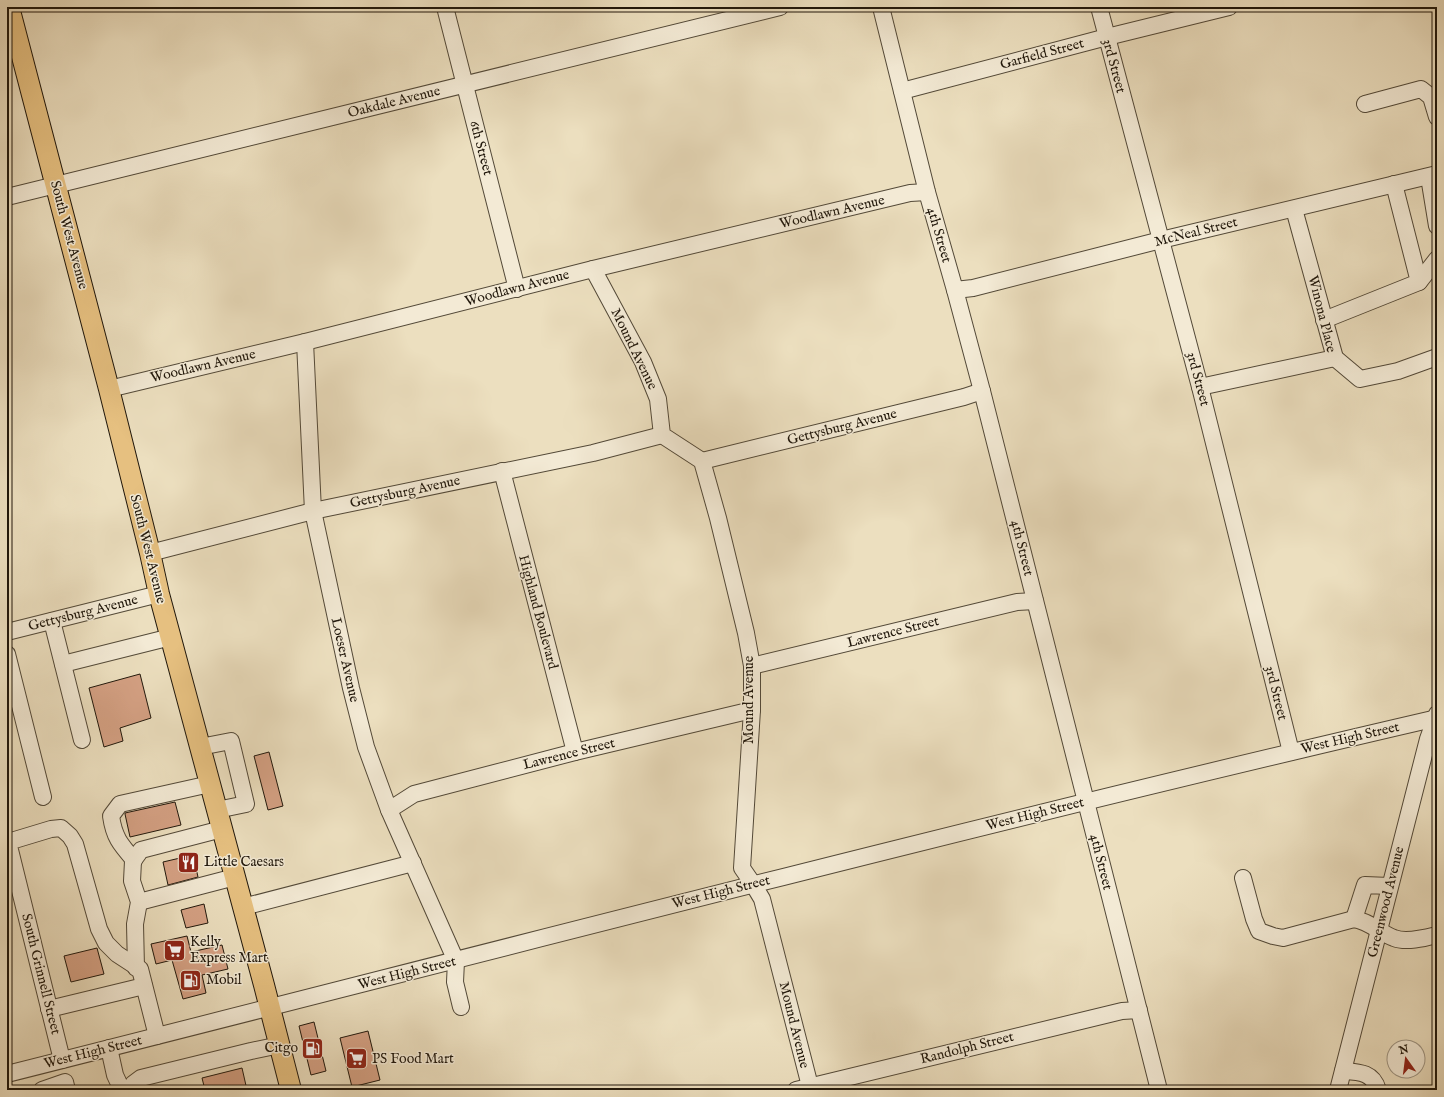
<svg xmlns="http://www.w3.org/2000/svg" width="1444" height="1097" viewBox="0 0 1444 1097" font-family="'IM FELL English',serif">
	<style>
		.building { fill: #d5a184; stroke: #20170b }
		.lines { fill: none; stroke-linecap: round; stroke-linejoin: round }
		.minor-casing { stroke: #534938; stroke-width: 18 }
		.major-casing { stroke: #20170b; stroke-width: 22 }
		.minor { stroke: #f3ead5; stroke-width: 16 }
		.major { stroke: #e6c080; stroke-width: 20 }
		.labels { text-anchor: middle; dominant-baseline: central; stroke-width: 3; stroke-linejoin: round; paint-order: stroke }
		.street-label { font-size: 14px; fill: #20170b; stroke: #f3ead5 }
		.poi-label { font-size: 14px; fill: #20170b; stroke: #f3ead5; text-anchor: start }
	</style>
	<rect width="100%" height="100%" fill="#ecdfbf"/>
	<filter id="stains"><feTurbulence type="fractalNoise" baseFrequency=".005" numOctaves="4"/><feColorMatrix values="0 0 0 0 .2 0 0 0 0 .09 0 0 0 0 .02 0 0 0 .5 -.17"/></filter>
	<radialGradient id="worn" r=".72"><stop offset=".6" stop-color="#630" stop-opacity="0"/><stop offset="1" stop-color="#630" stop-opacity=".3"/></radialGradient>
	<g class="building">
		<path d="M140,674L151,718L120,728L123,741L104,747L89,688Z"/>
		<path d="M269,752L283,806L268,810L254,756Z"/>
		<path d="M175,802L181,825L130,837L125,814V813Z"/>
		<path d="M193,855L198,877L168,885L163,862Z"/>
		<path d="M204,904L208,923L186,928L181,910Z"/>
		<path d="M187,936L191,952L222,945L228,969L202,975L206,993L183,999L172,960L156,964L151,944Z"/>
		<path d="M97,948L104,974L71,982L64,956Z"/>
		<path d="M314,1022L326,1071L311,1075L299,1026Z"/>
		<path d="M368,1031L380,1080L352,1087L340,1038Z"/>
		<path d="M242,1068L247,1090H205L202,1078Z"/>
	</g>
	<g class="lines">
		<defs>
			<g id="minor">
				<path d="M445,7L517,289"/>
				<path d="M881,7L927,192L955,290L982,391L1159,1090"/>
				<path d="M1099,7L1200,387L1291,752"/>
				<path d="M902,91L1107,37L1229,7"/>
				<path d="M1365,104L1421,89L1431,97L1437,117"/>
				<path d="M1429,177L1437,226"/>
				<path d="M7,197L780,7"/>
				<path d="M1294,209L1335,358"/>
				<path d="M593,269L643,362L658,399L662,435L702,461L718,518L746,633L752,666V710L742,868L753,884L762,899L811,1090"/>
				<path d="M1419,282L1437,259"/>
				<path d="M955,290L973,288L1161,240L1437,174"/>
				<path d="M1324,320L1419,282L1394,184"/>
				<path d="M305,342L313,511L351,688L366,747L389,810L456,961L455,982L461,1007"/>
				<path d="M1335,358L1360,379L1398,371L1437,357"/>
				<path d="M1200,387L1335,358"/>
				<path d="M109,389L305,342L593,269L910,193L927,192"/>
				<path d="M702,461L964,397L982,391"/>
				<path d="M502,471L575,752"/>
				<path d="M150,553L313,511L593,453L662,435"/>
				<path d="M52,621L82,740"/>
				<path d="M7,632L159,594"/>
				<path d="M7,654L43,797"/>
				<path d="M63,664L171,637"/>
				<path d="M752,666L1017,602L1035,601"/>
				<path d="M200,747L231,741L246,804L217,810"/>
				<path d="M389,810L414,794L575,752L752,710"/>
				<path d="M134,860C120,844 114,837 111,816L120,804L210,784"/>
				<path d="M1243,878L1254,919L1259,931L1273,936L1283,938L1354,919"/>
				<path d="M1389,886L1365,885L1354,919C1369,921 1380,933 1394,938C1406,943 1425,938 1437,935"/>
				<path d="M139,902L235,877"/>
				<path d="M243,907L413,863"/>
				<path d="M136,968L135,924L139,902L132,881L133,861L141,850L222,829"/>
				<path d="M49,1009L144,986"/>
				<path d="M109,1048L115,1075L122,1090"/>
				<path d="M62,1060L8,842L51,829L61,828L70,836L75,844L99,929L106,943L117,954L140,969L157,1036"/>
				<path d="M1343,1071C1359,1072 1373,1072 1378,1090"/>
				<path d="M7,1074C483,954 958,829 1437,718"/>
				<path d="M42,1090L65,1082L67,1090"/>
				<path d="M128,1090L133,1084L141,1078L251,1051L280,1045"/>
				<path d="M796,1090L1122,1011L1139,1010"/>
				<path d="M1338,1090L1428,739L1437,714"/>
			</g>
			<path id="major" d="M9,7L109,389L150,553L159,594L264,985L291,1090"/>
		</defs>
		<use href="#minor" class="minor-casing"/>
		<use href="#major" class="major-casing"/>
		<use href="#minor" class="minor"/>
		<use href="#major" class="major"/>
	</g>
	<defs>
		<symbol id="restaurant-square" viewBox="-11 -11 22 22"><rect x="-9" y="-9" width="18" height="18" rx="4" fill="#8f2418" stroke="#f3ead5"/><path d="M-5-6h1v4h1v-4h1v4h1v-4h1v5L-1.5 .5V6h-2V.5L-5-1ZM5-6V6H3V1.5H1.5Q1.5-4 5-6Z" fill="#fff"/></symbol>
		<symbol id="supermarket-square" viewBox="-11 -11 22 22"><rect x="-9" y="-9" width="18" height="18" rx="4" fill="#8f2418" stroke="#f3ead5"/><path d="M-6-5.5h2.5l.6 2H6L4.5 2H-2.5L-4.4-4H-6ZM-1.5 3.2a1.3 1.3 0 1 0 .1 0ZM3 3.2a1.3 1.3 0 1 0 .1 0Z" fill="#fff"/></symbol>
		<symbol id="fuel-square" viewBox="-11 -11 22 22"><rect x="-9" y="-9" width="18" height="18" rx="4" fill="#8f2418" stroke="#f3ead5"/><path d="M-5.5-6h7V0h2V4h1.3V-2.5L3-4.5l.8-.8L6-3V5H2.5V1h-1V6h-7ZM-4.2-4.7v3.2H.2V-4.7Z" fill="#fff"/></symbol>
	</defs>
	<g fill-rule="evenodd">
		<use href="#restaurant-square" x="176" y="850" width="25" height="25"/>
		<use href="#supermarket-square" x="162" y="938" width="25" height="25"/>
		<use href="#fuel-square" x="178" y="968" width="25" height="25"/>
		<use href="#fuel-square" x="300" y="1036" width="25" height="25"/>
		<use href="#supermarket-square" x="344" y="1046" width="25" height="25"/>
	</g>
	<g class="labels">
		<g class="street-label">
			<text transform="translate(1042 54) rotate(-15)">Garfield Street</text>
			<text transform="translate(1114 66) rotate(75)">3rd Street</text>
			<text transform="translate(394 102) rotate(-14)">Oakdale Avenue</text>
			<text transform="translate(481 148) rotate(75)">6th Street</text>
			<text transform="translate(832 212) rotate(-13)">Woodlawn Avenue</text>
			<text transform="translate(1196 232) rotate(-14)">McNeal Street</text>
			<text transform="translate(69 235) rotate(75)">South West Avenue</text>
			<text transform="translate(939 235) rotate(74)">4th Street</text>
			<text transform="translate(517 288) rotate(-15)">Woodlawn Avenue</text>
			<text transform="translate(1322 314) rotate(76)">Winona Place</text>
			<text transform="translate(634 349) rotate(64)">Mound Avenue</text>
			<text transform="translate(203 366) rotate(-13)">Woodlawn Avenue</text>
			<text transform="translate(1198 379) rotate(75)">3rd Street</text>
			<text transform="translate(842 427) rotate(-14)">Gettysburg Avenue</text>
			<text transform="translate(405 492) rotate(-12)">Gettysburg Avenue</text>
			<text transform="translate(1022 548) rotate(76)">4th Street</text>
			<text transform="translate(148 549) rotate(76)">South West Avenue</text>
			<text transform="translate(538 612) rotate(75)">Highland Boulevard</text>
			<text transform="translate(83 613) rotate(-14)">Gettysburg Avenue</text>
			<text transform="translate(893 632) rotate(-14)">Lawrence Street</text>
			<text transform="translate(345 660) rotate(77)">Loeser Avenue</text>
			<text transform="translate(1276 693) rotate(76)">3rd Street</text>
			<text transform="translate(749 700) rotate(-90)">Mound Avenue</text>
			<text transform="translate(1350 738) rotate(-13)">West High Street</text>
			<text transform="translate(569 754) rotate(-14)">Lawrence Street</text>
			<text transform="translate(1035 814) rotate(-14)">West High Street</text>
			<text transform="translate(1101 862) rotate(76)">4th Street</text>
			<text transform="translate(721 892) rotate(-14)">West High Street</text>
			<text transform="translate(1386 902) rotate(-76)">Greenwood Avenue</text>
			<text transform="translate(407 973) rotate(-14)">West High Street</text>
			<text transform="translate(41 974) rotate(76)">South Grinnell Street</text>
			<text transform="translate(794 1025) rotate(76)">Mound Avenue</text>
			<text transform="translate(967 1048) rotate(-14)">Randolph Street</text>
			<text transform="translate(93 1052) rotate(-14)">West High Street</text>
		</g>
		<g class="poi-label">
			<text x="204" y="862">Little Caesars</text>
			<text x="190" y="942">Kelly<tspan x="190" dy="16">Express Mart</tspan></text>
			<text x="206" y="980">Mobil</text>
			<text x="298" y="1048" text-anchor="end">Citgo</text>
			<text x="372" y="1059">PS Food Mart</text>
		</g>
	</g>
	<rect width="1444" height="1097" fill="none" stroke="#ecdfbf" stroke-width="24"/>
	<rect x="8" y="8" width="1428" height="1081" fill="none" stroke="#20170b" stroke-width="2"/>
	<rect x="12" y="12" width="1420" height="1073" fill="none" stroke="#20170b"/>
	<g transform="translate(1406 1059) rotate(346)"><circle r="19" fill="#f3ead5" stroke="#9f9684"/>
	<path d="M0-3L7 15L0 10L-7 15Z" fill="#8f2418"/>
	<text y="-6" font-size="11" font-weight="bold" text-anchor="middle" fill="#20170b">N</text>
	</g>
	<rect width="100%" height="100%" filter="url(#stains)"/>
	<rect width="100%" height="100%" fill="url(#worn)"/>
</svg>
